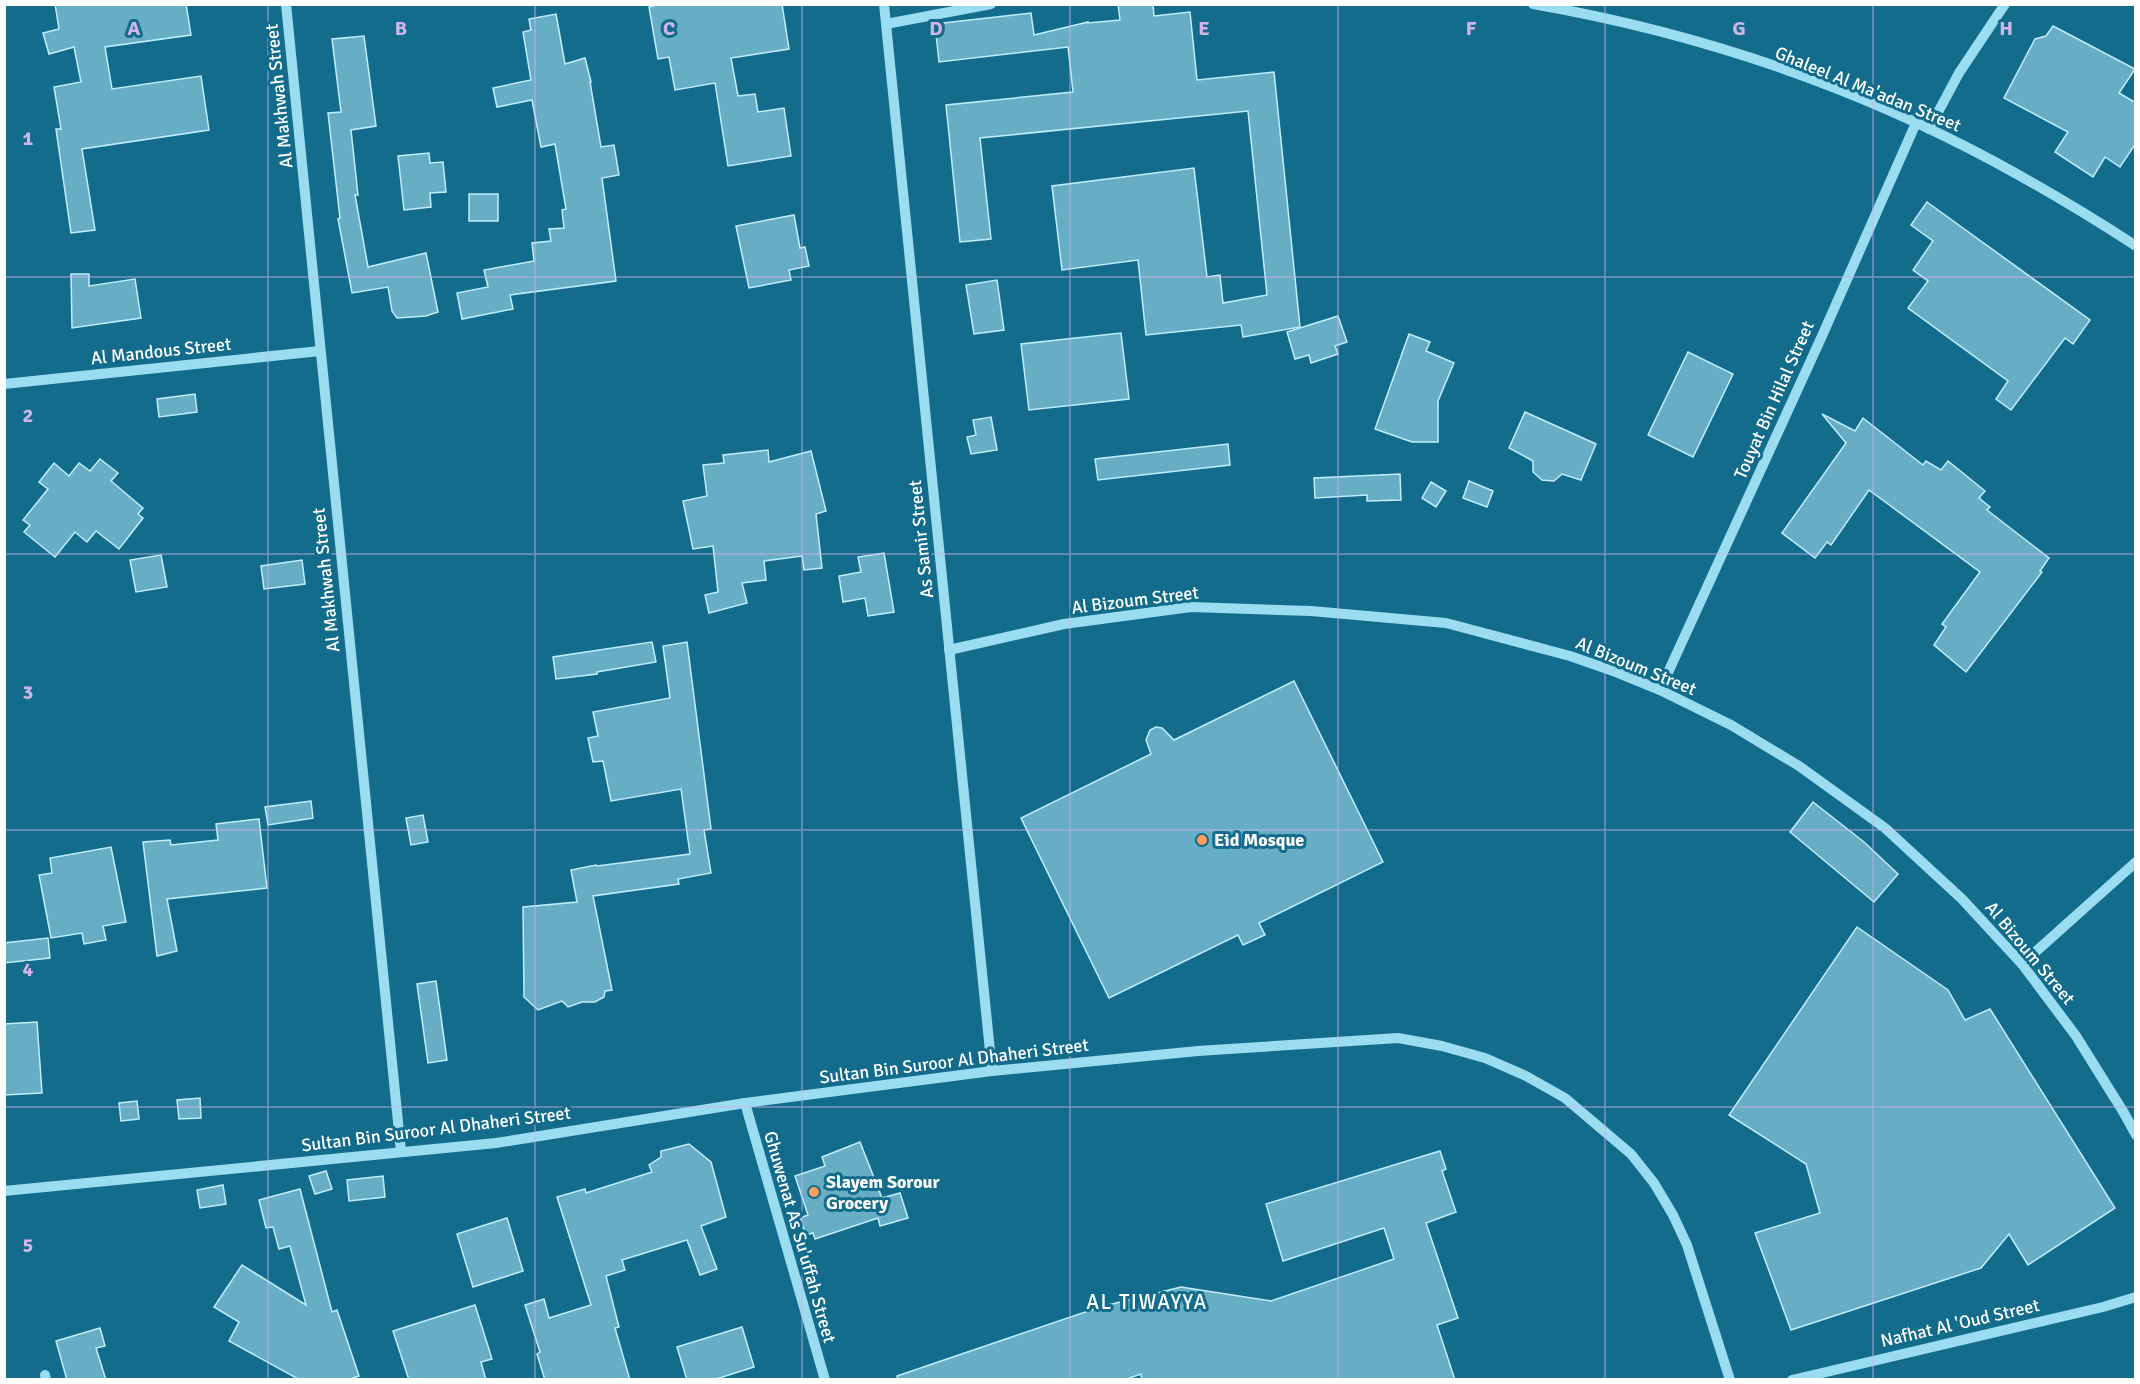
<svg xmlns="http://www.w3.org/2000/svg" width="2140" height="1384" viewBox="0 0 2140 1384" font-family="Signika,sans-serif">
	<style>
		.building { fill: #67aec5; stroke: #c1eefc; stroke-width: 1.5 }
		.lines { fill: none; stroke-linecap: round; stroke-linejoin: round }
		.minor { stroke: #9adcf0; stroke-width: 10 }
		.grid { fill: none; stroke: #d1b5e9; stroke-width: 1.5; stroke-opacity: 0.55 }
		.poi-dot { fill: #ff9d5a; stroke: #136c8b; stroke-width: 2 }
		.labels { text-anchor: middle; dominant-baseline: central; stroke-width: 6; stroke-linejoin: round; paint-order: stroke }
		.street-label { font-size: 18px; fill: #fff; stroke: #136c8b }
		.poi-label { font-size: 18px; font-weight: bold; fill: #fff; stroke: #136c8b; text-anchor: start }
		.quarter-label { font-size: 21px; letter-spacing: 1.5px; fill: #fff; stroke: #136c8b }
		.grid-label { font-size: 20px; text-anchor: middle; font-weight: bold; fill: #d1b5e9; stroke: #136c8b; stroke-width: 6; stroke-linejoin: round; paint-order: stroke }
	</style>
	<rect width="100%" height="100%" fill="#136c8b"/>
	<g class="building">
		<path d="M55,4H186L191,35L105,47L112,89L201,76L209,130L82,149L95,230L71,233L56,129H61L54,87L81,82L74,47L49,54L43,33L59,29Z"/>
		<path d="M660,4H782L789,49L731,58L738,96L755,94L758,112L784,108L791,156L728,166L715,83L675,90L669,57L658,59L649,7Z"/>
		<path d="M1118,4H1153L1154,16L1190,12L1197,80L1274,72L1300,327L1243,337L1241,325L1146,335L1138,260L1062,270L1052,186L1194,168L1207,277L1220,275L1223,303L1267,295L1248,111L980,138L991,239L960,242L946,105L1073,92L1068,47L939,62L935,24L1031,13L1034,35L1088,22V23L1120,20Z"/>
		<path d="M556,14L565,64L585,58L591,82H590L601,147L614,145L619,175L602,178L616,281L510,295L513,309L462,319L457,293L488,287L484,270L534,261L532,243L551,241L549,229L564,228L562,210L566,209L555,144L541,147L532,100L497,107L493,88L531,80L523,32L531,30L529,19Z"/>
		<path d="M2053,26L2135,69L2119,93L2136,103V143L2120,167L2105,157L2093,177L2055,152L2068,132L2004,98L2035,39L2046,36Z"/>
		<path d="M364,36L376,126L351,130L358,195H355L368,267L426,253L438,312L426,316L397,318L392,311L388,287L352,293L338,219L340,218L328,113L341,112L332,39Z"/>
		<path d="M429,153L430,163L443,162L446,192L430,193L431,207L404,210L398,156Z"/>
		<rect x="469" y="194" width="29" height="27"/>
		<path d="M1927,202L2090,320L2073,344L2065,338L2011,410L1996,399L2008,381L1908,308L1928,281L1913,270L1933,241L1911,225Z"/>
		<path d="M794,215L800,248L805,247L809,266L789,270L791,280L749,288L736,226Z"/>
		<path d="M71,274H89V286L135,279L141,318L72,328Z"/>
		<path d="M997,280L1004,330L974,334L966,285Z"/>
		<path d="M1338,316L1347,342L1335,346L1338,354L1311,363L1309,355L1295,359L1287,332Z"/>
		<path d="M1121,333L1129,399L1029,410L1021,344Z"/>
		<path d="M1409,334L1430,342L1426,351L1454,363L1438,401V442H1412L1375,429Z"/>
		<path d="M1688,352L1733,374L1693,457L1648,435Z"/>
		<path d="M195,394L197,412L159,417L157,399Z"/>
		<path d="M1525,412L1596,444L1581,480L1562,474L1554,481L1542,480L1533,472V461L1509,448Z"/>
		<path d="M1822,414L1855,431L1863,418L1923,465L1926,461L1941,470L1948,461L1985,491L1979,498L1990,507L1987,510L2049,558L2040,571L2042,572L1966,672L1934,645L1946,627L1942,624L1980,572L1869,490L1831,545L1827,542L1815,558L1782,533L1846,443Z"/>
		<path d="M991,417L997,450L971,454L967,437L976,435L973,420Z"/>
		<path d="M1228,444L1230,465L1098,480L1095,459Z"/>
		<path d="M768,450L769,462L811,451L826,511L816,514L822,568L804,570L802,556L764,561L766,580L742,583L747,603L709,613L705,595L718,592L713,546L693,549L683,501L707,496L703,465L724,463L723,455Z"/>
		<path d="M100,459L118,473L111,481L143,508L138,514L143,518L119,549L96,531L87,542L75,532L55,557L24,532L30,525L23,520L48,489L39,482L54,463L69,476L79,463L90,471Z"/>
		<path d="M1400,474L1401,500L1367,501V495L1315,498L1314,478Z"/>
		<path d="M1469,481L1493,491L1487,507L1463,498Z"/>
		<path d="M1431,482L1446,491L1436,507L1422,498Z"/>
		<path d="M884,553L894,612L868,616L865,598L843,602L839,576L861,572L858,557Z"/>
		<path d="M161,555L167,587L136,592L130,560Z"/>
		<path d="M302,560L305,584L264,589L261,566Z"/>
		<path d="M652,642L656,662L597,672V674L556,679L553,657Z"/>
		<path d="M687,642L711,829L704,830L711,873L678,879L679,884L593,896L612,990L605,991L604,997L595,1002H582L568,1007L562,1001L538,1010L524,997L523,907L577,902L571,870L596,865L597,866L690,854L681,789L611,801L603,761L593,762L588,738L598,736L593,712L670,698L663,646Z"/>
		<path d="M1294,681L1383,862L1259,923L1265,935L1243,945L1238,935L1109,998L1021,818L1151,754L1146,740L1150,730L1156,727L1162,728L1174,740Z"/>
		<path d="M311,801L313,818L268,825L265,807Z"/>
		<path d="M1813,802L1864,842L1898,874L1874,902L1790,832Z"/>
		<path d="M423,815L428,842L411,845L406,818Z"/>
		<path d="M259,819L267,888L167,899L177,951L157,956L143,842L170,840L171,845L218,840L216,824Z"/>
		<path d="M111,847L126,922L103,926L106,940L84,944L82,933L51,938L39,875L52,873L50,858Z"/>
		<path d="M1857,927L1948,990L1965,1020L1990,1009L2115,1208L2028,1265L2009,1234L1981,1268L1791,1330L1755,1233L1820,1213L1806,1164L1729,1115Z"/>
		<path d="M48,938L50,958L4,963V943Z"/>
		<path d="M436,981L447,1060L428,1063L417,984Z"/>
		<path d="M37,1022L42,1093L4,1095V1024Z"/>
		<path d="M200,1098L201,1118L179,1119L177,1100Z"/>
		<path d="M137,1101L139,1119L121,1121L119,1103Z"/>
		<path d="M860,1142L882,1198L900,1193L908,1218L880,1226L878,1218L815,1239L813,1233L806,1235L800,1218L808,1215L795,1176L825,1166L822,1157Z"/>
		<path d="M689,1144L711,1162L726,1217L701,1226L717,1269L700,1275L687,1240L622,1260L625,1270L606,1276L619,1327L615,1328L630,1380H545L537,1354L540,1352L525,1305L544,1299L549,1318L591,1305L557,1197L585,1189L586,1193L652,1172L649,1165L661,1157V1151Z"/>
		<path d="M1440,1151L1446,1169L1442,1171L1456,1212L1426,1223L1458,1318L1437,1325L1455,1380H1142L1141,1374L1124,1380H898L897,1376L1100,1307L1181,1287L1271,1301L1394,1259L1384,1228L1283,1261L1266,1204Z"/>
		<path d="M326,1171L332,1189L315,1194L309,1176Z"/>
		<path d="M383,1176L385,1197L349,1201L347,1180Z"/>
		<path d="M223,1185L226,1204L200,1208L197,1190Z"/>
		<path d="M300,1189L332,1312L337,1310L359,1376L347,1380H300L229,1341L239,1322L214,1307L242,1265L306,1305L290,1246L279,1249L273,1227L266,1228L259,1200Z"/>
		<path d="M507,1218L523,1271L473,1287L457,1234Z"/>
		<path d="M475,1305L492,1359L481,1362L486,1380H409L393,1331Z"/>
		<path d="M742,1327L754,1367L713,1380H687L677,1347Z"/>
		<path d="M100,1328L105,1346L96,1348L106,1380H67L56,1341Z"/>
	</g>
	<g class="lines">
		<g class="minor">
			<path d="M286,4L401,1152"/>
			<path d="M884,4L992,1071"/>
			<path d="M1533,4C1694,32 1852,85 1995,162C2043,188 2090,216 2136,246"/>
			<path d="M886,24L991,4"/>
			<path d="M1929,129L1959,73L2005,4"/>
			<path d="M4,384L320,351"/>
			<path d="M949,650L1064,624L1191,607L1311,611L1446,623L1570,656L1616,672L1660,690L1731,725L1799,766L1885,828L1962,899L2022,964L2076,1036L2124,1113L2136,1135"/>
			<path d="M1660,690L1822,336L1916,123"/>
			<path d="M2022,964L2136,862"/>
			<path d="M745,1103L825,1380"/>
			<path d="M4,1191L496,1143L745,1103L992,1071L1198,1051L1398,1038L1442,1046L1485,1058L1526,1076L1565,1098L1631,1154L1654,1183L1673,1215L1687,1245L1730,1380"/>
			<path d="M45,1375L46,1380"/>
			<path d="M1792,1380L2103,1307L2136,1297"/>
		</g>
	</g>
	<path class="grid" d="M268,4V1380M535,4V1380M802,4V1380M1070,4V1380M1338,4V1380M1605,4V1380M1873,4V1380M4,277H2136M4,554H2136M4,830H2136M4,1107H2136"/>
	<g class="poi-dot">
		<circle cx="1202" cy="840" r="6"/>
		<circle cx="814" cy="1192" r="6"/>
	</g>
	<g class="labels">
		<g class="street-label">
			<text transform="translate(1868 89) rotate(22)">Ghaleel Al Ma'adan Street</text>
			<text transform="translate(279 96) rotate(-96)">Al Makhwah Street</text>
			<text transform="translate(161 351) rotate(-6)">Al Mandous Street</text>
			<text transform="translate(1774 400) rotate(-66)">Touyat Bin Hilal Street</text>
			<text transform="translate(921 539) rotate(-96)">As Samir Street</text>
			<text transform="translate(326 580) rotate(-96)">Al Makhwah Street</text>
			<text transform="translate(1135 600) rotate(-7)">Al Bizoum Street</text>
			<text transform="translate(1636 666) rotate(22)">Al Bizoum Street</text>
			<text transform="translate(2030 953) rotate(50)">Al Bizoum Street</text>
			<text transform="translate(954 1061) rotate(-7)">Sultan Bin Suroor Al Dhaheri Street</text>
			<text transform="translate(436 1129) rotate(-7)">Sultan Bin Suroor Al Dhaheri Street</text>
			<text transform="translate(800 1237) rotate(74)">Ghuwenat As Su'uffah Street</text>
			<text transform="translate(1960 1323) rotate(-13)">Nafhat Al 'Oud Street</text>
		</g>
		<g class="poi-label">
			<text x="1214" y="840">Eid Mosque</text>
			<text x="826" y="1182">Slayem Sorour<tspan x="826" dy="21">Grocery</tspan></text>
		</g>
		<g class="quarter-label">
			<text x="1147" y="1302">AL TIWAYYA</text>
		</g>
	</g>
	<g class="grid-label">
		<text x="134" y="35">A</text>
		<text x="401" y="35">B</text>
		<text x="669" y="35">C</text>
		<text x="936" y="35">D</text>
		<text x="1204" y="35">E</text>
		<text x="1471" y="35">F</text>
		<text x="1739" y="35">G</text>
		<text x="2006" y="35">H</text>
		<text x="28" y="145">1</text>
		<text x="28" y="422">2</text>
		<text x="28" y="699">3</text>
		<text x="28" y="976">4</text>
		<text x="28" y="1252">5</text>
	</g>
	<rect width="2140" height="1384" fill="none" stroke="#ffffff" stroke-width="12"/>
</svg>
